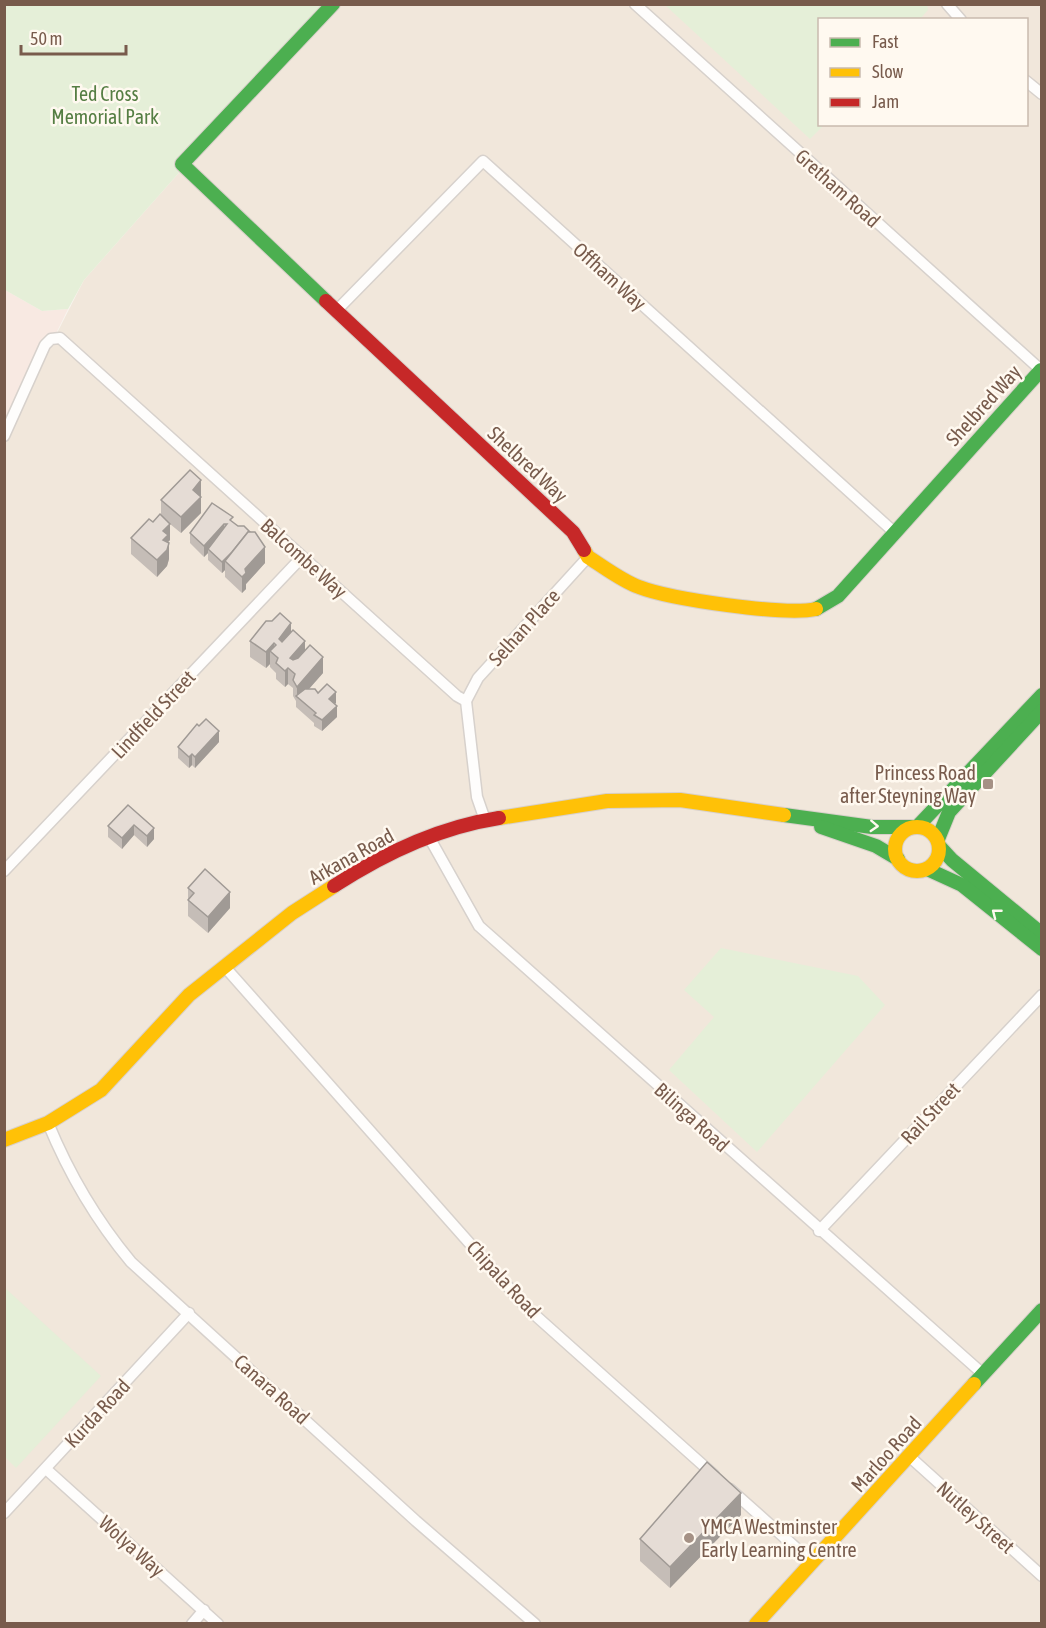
<svg xmlns="http://www.w3.org/2000/svg" width="1046" height="1628" viewBox="0 0 1046 1628" font-family="'Asap Condensed',sans-serif">
	<style>
		.residential { fill: #f1e7db; fill-rule: evenodd }
		.commercial { fill: #f8e9e2 }
		.green { fill: #e5efd8 }
		.lines { fill: none; stroke-linecap: round; stroke-linejoin: round }
		.street-casing { stroke: #d7d1cc; stroke-width: 13 }
		.fast-casing { stroke: #d8d0ca; stroke-width: 16 }
		.slow-casing { stroke: #d8d0ca; stroke-width: 16 }
		.jam-casing { stroke: #d8d0ca; stroke-width: 16 }
		.street { stroke: #fefdfc; stroke-width: 10 }
		.fast { stroke: #4caf50; stroke-width: 14 }
		.slow { stroke: #ffc107; stroke-width: 14 }
		.jam { stroke: #c62828; stroke-width: 14 }
		.wall { fill: #c5bdb7 }
		.shaded-wall { fill: #a09a95 }
		.building { fill: #e5dcd5; stroke: #a09a95; stroke-width: 1.5 }
		.oneway { stroke: #fff9f0 }
		.poi-dot { fill: #a59185; stroke: #fff9f0; stroke-width: 2 }
		.labels { text-anchor: middle; dominant-baseline: central; stroke-width: 5; stroke-linejoin: round; paint-order: stroke }
		.park-label { font-size: 20px; fill: #557e43; stroke: #fff9f0 }
		.street-label { font-size: 20px; fill: #785b4c; stroke: #fff9f0 }
		.poi-label { font-size: 20px; fill: #785b4c; stroke: #fff9f0; text-anchor: end }
	</style>
	<rect width="100%" height="100%" fill="#f8f4ee"/>
	<path class="residential" d="M337,5H1041V1623H5L4,437L84,280L192,158ZM820,20H1026V124H820Z"/>
	<path class="commercial" d="M5,290L42,311L68,309L5,437Z"/>
	<g class="green">
		<path d="M927,4L928,10L920,19L820,20V124L824,125L810,139L665,5Z"/>
		<path d="M5,5H337L192,158L84,280L68,309L42,311L5,290Z"/>
		<path d="M721,948L858,976L885,1005L757,1152L669,1070L714,1017L684,990Z"/>
		<path d="M4,1287L101,1376L16,1468L5,1457Z"/>
	</g>
	<g class="lines">
		<defs>
			<g id="street">
				<path d="M635,4L1042,371"/>
				<path d="M947,4L961,20"/>
				<path d="M1026,81L1042,94"/>
				<path d="M336,311L483,161L894,532"/>
				<path d="M4,436L45,345L51,339L60,338L457,696L466,701L477,797L485,820"/>
				<path d="M466,701L478,678L588,557"/>
				<path d="M429,837L479,926L983,1374"/>
				<path d="M4,871L302,557"/>
				<path d="M224,966L526,1307L714,1475"/>
				<path d="M48,1123C69,1174 96,1220 131,1262L416,1521L535,1624"/>
				<path d="M819,1231L1042,995"/>
				<path d="M910,1457L1042,1576"/>
				<path d="M46,1469L218,1624"/>
				<path d="M730,1489L813,1563"/>
				<path d="M4,1513L189,1313"/>
				<path d="M192,1624L204,1610"/>
			</g>
			<g id="fast">
				<path d="M326,301L182,164L333,4"/>
				<path d="M816,609L838,596L1041,370"/>
				<path d="M784,815L872,827H911"/>
				<path d="M821,827L876,846L898,859"/>
				<path d="M917,827L1042,695"/>
				<path d="M938,839L949,812L1042,711"/>
				<path d="M940,847L952,860L1042,934"/>
				<path d="M927,869L962,885L1042,949"/>
				<path d="M974,1384L1042,1310"/>
			</g>
			<g id="slow">
				<path d="M584,550L588,557C604,567 622,581 639,587C670,599 785,616 816,609"/>
				<path d="M499,818L607,801L680,800L784,815"/>
				<circle cx="917" cy="849" r="22"/>
				<path d="M4,1140L48,1123L101,1090L189,995L292,913L334,886"/>
				<path d="M756,1624L974,1384"/>
			</g>
			<g id="jam">
				<path d="M326,301L573,532L584,550"/>
				<path d="M334,886C383,854 441,827 499,818"/>
			</g>
		</defs>
		<use href="#street" class="street-casing"/>
		<use href="#fast" class="fast-casing"/>
		<use href="#slow" class="slow-casing"/>
		<use href="#jam" class="jam-casing"/>
		<use href="#street" class="street"/>
		<use href="#fast" class="fast"/>
		<use href="#slow" class="slow"/>
		<use href="#jam" class="jam"/>
	</g>
	<g class="wall">
		<path d="M201,480V513L181,533L170,524V540L168,542L169,559L167,566L157,577L131,554V538L161,515V500Z"/>
		<path d="M233,522L265,563L246,584V589L242,593L225,577V570L222,573L208,560V553L204,557L190,543V533Z"/>
		<path d="M291,632L323,673L309,689L336,703L334,704L337,717L322,731L314,726V723L296,707V701L293,696V688L288,684L285,687L276,679V673L270,667V664L266,668L250,657V641Z"/>
		<path d="M219,742L195,768L192,765L189,768L178,758V747Z"/>
		<path d="M128,805L154,839L147,847L134,835L122,849L108,837V826Z"/>
		<path d="M188,888L230,908L208,933L188,916Z"/>
		<path d="M741,1515L670,1588L640,1561V1539Z"/>
	</g>
	<g class="shaded-wall">
		<path d="M201,480V513L181,533V517L193,490Z"/>
		<path d="M170,524V540L168,542L169,543V559L167,566L157,577V560L163,531Z"/>
		<path d="M224,524V535L208,549V553L204,557V546Z"/>
		<path d="M251,533L225,561V570L222,573V562Z"/>
		<path d="M265,547V563L246,584V589L242,593V577L245,569Z"/>
		<path d="M291,623V639L279,655V639Z"/>
		<path d="M305,641V657L292,672L290,658Z"/>
		<path d="M274,643V655L270,651V664L266,668V652Z"/>
		<path d="M323,657V673L300,699L297,697V687Z"/>
		<path d="M288,668V684L285,687V671Z"/>
		<path d="M336,692V703L329,710V699Z"/>
		<path d="M337,706V717L322,731V720Z"/>
		<path d="M219,731V742L195,768V757Z"/>
		<path d="M192,754V765L189,768V757Z"/>
		<path d="M134,825V835L122,849V838Z"/>
		<path d="M154,828V839L147,847V836Z"/>
		<path d="M230,892V908L208,933V917Z"/>
		<path d="M741,1493V1515L670,1588V1567Z"/>
	</g>
	<g class="building">
		<path d="M190,470L201,480L193,490L201,497L181,517L161,500Z"/>
		<path d="M212,503L233,517L230,520L238,526H244L250,532H248L232,552L222,562L208,549L227,524H224L204,546L190,533Z"/>
		<path d="M160,514L170,524L163,531L168,535L163,540L169,543L167,550L157,560L131,538L149,519L153,522Z"/>
		<path d="M248,532H255L265,547L245,569L246,573L242,577L225,561Z"/>
		<path d="M280,613L291,623L279,639L282,642L293,630L305,641L290,658L293,660L298,658L310,645L323,657L297,687L293,680L295,674L288,668L285,671L276,663L278,658L270,651L276,645L274,643L266,652L250,641L266,621H272Z"/>
		<path d="M327,684L336,692L329,699L337,706L322,720L314,715L316,713L296,696L305,689H315L318,693Z"/>
		<path d="M206,719L219,731L195,757L192,754L189,757L178,747L197,724L199,726Z"/>
		<path d="M128,805L154,828L147,836L134,825L122,838L108,826Z"/>
		<path d="M205,869L230,892L208,917L188,900L194,893L188,888Z"/>
		<path d="M707,1462L741,1493L670,1567L640,1539Z"/>
	</g>
	<defs><path id="oneway-chevron" d="M-2-3.5L2.5 0L-2 3.5" fill="none" stroke-width="1.6" stroke-linecap="round" stroke-linejoin="round" transform="scale(1.5)"/></defs>
	<g class="oneway">
		<use href="#oneway-chevron" transform="translate(874 826) rotate(3)"/>
		<use href="#oneway-chevron" transform="translate(996 913) rotate(-142)"/>
	</g>
	<g class="poi-dot">
		<rect x="982" y="778" width="12" height="12" rx="3"/>
		<circle cx="689" cy="1538" r="6"/>
	</g>
	<g class="labels">
		<g class="park-label">
			<text x="105" y="93">Ted Cross<tspan x="105" dy="23">Memorial Park</tspan></text>
		</g>
		<g class="street-label">
			<text transform="translate(838 188) rotate(42)">Gretham Road</text>
			<text transform="translate(610 276) rotate(42)">Offham Way</text>
			<text transform="translate(983 405) rotate(-48)">Shelbred Way</text>
			<text transform="translate(528 464) rotate(43)">Shelbred Way</text>
			<text transform="translate(304 558) rotate(42)">Balcombe Way</text>
			<text transform="translate(524 627) rotate(-48)">Selhan Place</text>
			<text transform="translate(153 714) rotate(-47)">Lindfield Street</text>
			<text transform="translate(351 856) rotate(-29)">Arkana Road</text>
			<text transform="translate(930 1113) rotate(-47)">Rail Street</text>
			<text transform="translate(692 1117) rotate(42)">Bilinga Road</text>
			<text transform="translate(504 1279) rotate(47)">Chipala Road</text>
			<text transform="translate(272 1389) rotate(42)">Canara Road</text>
			<text transform="translate(97 1413) rotate(-47)">Kurda Road</text>
			<text transform="translate(886 1454) rotate(-48)">Marloo Road</text>
			<text transform="translate(976 1517) rotate(42)">Nutley Street</text>
			<text transform="translate(132 1546) rotate(42)">Wolya Way</text>
		</g>
		<g class="poi-label">
			<text x="976" y="772">Princess Road<tspan x="976" dy="23">after Steyning Way</tspan></text>
			<text x="701" y="1526" text-anchor="start">YMCA Westminster<tspan x="701" dy="23">Early Learning Centre</tspan></text>
		</g>
	</g>
	<rect width="1046" height="1628" fill="none" stroke="#785b4c" stroke-width="12"/>
	<rect x="818" y="18" width="210" height="108" fill="#fff9f0" stroke="#c9baae" stroke-width="1.5"/>
	<rect x="830" y="38" width="30" height="9" fill="#4caf50" stroke="#c9baae" stroke-width="1.5"/>
	<text x="872" y="48" font-size="18" fill="#785b4c">Fast</text>
	<rect x="830" y="68" width="30" height="9" fill="#ffc107" stroke="#c9baae" stroke-width="1.5"/>
	<text x="872" y="78" font-size="18" fill="#785b4c">Slow</text>
	<rect x="830" y="98" width="30" height="9" fill="#c62828" stroke="#c9baae" stroke-width="1.5"/>
	<text x="872" y="108" font-size="18" fill="#785b4c">Jam</text>
	<path d="M21 45v9h105v-9" fill="none" stroke="#785b4c" stroke-width="3"/>
	<text x="30" y="45" font-size="18" fill="#785b4c" stroke="#fff9f0" stroke-width="4.5" paint-order="stroke">50 m</text>
</svg>
